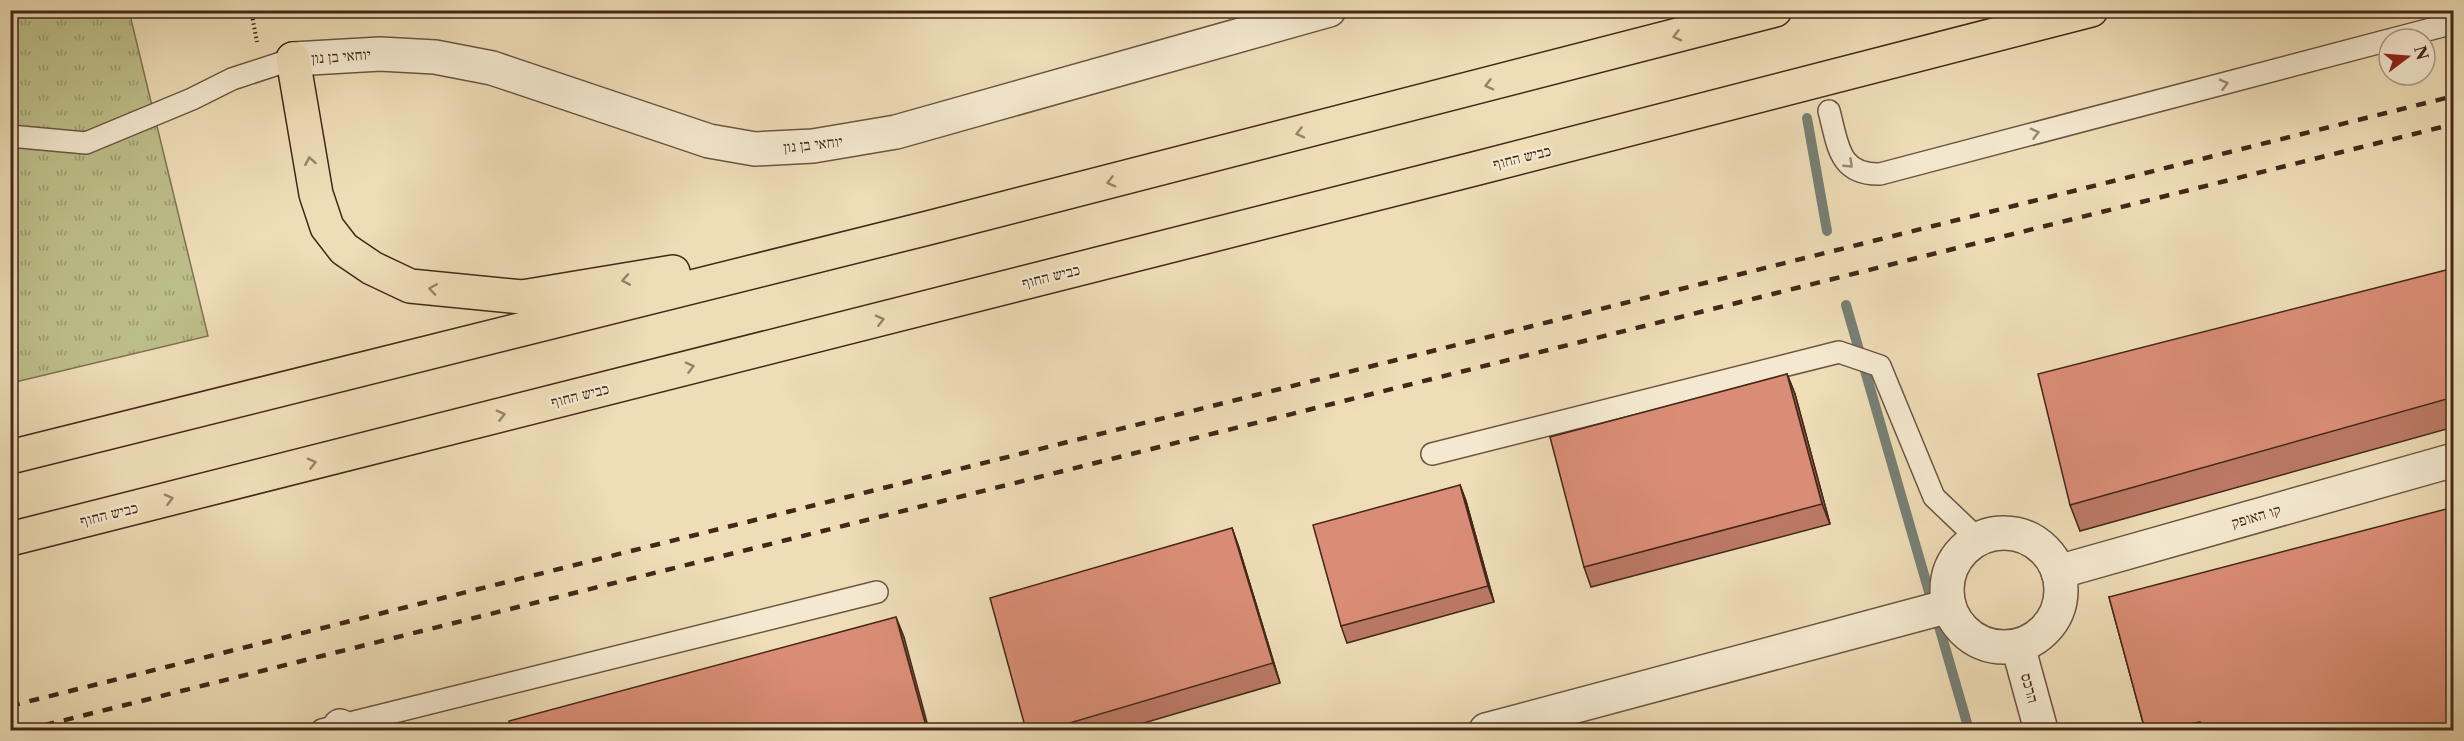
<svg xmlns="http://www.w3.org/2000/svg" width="2464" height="741" viewBox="0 0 2464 741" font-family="'Libre Caslon Text','Frank Ruhl Libre',serif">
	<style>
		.grass { fill: url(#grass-tufts); stroke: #807352; stroke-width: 1.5 }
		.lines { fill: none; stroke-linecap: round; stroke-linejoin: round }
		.stream { stroke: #778075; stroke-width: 10 }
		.service-casing { stroke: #6e5440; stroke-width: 24 }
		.minor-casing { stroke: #6e5440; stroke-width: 36 }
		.motorway-casing { stroke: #442719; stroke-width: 36 }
		.path { stroke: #442719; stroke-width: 4; stroke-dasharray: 1.5 3; stroke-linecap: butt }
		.service { stroke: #f4e9d0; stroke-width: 21 }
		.minor { stroke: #f4e9d0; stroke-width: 33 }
		.motorway { stroke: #eeddb7; stroke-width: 33 }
		.rail { stroke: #442719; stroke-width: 4.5; stroke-dasharray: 10 10; stroke-linecap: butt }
		.wall { fill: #bb7965; stroke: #442719; stroke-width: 1.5 }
		.shaded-wall { fill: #996353; stroke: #442719; stroke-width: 1.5 }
		.building { fill: #da8d76; stroke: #442719; stroke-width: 1.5 }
		.oneway { stroke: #998268 }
		.oneway2 { stroke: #9c8874 }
		.labels { text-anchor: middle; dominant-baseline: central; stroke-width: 4.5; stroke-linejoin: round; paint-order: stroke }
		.street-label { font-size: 15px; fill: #442719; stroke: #f4e9d0 }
	</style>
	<defs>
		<pattern id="grass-tufts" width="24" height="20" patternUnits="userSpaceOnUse" patternTransform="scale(1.5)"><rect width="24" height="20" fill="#bdbf8b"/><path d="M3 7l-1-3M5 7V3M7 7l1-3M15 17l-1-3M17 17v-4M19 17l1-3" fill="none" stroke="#9b9b71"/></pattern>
	</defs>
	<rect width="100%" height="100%" fill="#eeddb7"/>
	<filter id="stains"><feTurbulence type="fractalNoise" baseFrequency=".00333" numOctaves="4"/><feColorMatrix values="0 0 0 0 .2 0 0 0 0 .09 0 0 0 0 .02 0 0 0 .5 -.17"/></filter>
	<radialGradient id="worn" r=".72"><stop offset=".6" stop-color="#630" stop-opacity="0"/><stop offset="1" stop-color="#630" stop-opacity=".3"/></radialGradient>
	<path class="grass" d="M10,11H129L208,336L11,383Z"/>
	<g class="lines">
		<g class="stream">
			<path d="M1807,118L1827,231"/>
			<path d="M1846,305L1969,730"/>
		</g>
		<defs>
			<g id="service">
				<path d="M2393,39L2454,23"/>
				<path d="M1829,111C1838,144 1838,175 1880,174L2389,40"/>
				<path d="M10,136L86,143L192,99L232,79L293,59"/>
				<path d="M1432,454L1839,352L1880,366L1934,497L1978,539"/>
				<path d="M322,730L877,592"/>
			</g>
			<g id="minor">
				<path d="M293,59L380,54L435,57L492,68L709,141L755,149L813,146L896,132L1329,10"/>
				<circle cx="2004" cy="590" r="57"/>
				<path d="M2058,572L2454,460"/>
				<path d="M2018,646L2041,730"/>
				<path d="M340,726L342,730"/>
				<path d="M1486,730L1949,606"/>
			</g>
			<g id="motorway">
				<path d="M293,59L316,194L327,227L344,249L372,268L410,286L522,297L673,272"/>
				<path d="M10,457L932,227L1775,10"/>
				<path d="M10,539L1474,169L2091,10"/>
			</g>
		</defs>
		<use href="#service" class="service-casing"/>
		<use href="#minor" class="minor-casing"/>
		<use href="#motorway" class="motorway-casing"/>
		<path class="path" d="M251,10L257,42"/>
		<use href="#service" class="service"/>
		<use href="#minor" class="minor"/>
		<use href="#motorway" class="motorway"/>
		<g class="rail">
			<path d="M10,706L2454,96"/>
			<path d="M25,730L2454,124"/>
		</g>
	</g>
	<g class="wall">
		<path d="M2454,268V427L2080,531L2070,505Z"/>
		<path d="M1787,374L1795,394L1830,524L1591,587L1584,567Z"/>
		<path d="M1460,485L1466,501L1494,602L1347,643L1341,626Z"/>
		<path d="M1232,528L1239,548L1280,683L1120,730H1026Z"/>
		<path d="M2109,597L2454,730H2145Z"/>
	</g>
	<g class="shaded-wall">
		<path d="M1787,374L1795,394L1830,524L1822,504Z"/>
		<path d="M1460,485L1466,501L1494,602L1488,586Z"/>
		<path d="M1232,528L1239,548L1280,683L1273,663Z"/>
		<path d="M896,617L904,637L929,730H927Z"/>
	</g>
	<g class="building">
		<path d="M2454,268V397L2070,505L2038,374Z"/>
		<path d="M1787,374L1822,504L1584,567L1550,437Z"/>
		<path d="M1460,485L1488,586L1341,626L1313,525Z"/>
		<path d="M2454,507V730H2202L2200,722L2163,730H2145L2109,597Z"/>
		<path d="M1232,528L1273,663L1046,730H1026L990,598Z"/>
		<path d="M896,617L927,730H511L509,721Z"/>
	</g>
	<defs><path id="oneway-chevron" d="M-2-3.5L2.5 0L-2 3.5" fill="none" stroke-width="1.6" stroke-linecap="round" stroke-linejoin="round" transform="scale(1.5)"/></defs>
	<g class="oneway">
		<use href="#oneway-chevron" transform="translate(1677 36) rotate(165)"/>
		<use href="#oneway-chevron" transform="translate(1489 85) rotate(165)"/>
		<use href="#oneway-chevron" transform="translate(1300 133) rotate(166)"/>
		<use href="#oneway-chevron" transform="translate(310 161) rotate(-100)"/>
		<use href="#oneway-chevron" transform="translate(1111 182) rotate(166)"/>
		<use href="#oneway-chevron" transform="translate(626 280) rotate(170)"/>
		<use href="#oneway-chevron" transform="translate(433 289) rotate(-172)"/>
		<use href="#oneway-chevron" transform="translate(880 320) rotate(-14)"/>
		<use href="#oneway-chevron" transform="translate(690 367) rotate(-14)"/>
		<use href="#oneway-chevron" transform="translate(501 415) rotate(-14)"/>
		<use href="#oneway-chevron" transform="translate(312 463) rotate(-14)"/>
		<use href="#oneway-chevron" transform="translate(169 499) rotate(-14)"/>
	</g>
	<g class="oneway2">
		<use href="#oneway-chevron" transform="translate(2224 84) rotate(-15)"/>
		<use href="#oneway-chevron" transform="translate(2035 133) rotate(-15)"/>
		<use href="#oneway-chevron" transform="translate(1849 164) rotate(43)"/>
	</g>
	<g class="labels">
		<g class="street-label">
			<text transform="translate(341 56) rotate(-4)">יוחאי בן נון</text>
			<text transform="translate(813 144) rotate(-6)">יוחאי בן נון</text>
			<text transform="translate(1522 157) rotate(-14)">כביש החוף</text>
			<text transform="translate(1051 276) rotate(-14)">כביש החוף</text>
			<text transform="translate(580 395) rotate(-14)">כביש החוף</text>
			<text transform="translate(109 514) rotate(-14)">כביש החוף</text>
			<text transform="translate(2256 516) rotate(-16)">קו האופק</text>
			<text transform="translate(2030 688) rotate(75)">הרכס</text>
		</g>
	</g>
	<rect width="2464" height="741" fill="none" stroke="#eeddb7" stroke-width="36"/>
	<rect x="12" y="12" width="2440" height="717" fill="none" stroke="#442719" stroke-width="3"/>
	<rect x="18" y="18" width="2428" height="705" fill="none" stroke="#442719" stroke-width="1.5"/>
	<g transform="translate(2407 57) rotate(74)"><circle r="28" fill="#f4e9d0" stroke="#ae9b87" stroke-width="1.5"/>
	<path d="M0-4.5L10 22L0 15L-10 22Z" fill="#8f2418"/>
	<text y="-9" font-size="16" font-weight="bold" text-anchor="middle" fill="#442719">N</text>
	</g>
	<rect width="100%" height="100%" filter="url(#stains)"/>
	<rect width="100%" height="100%" fill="url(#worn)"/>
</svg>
